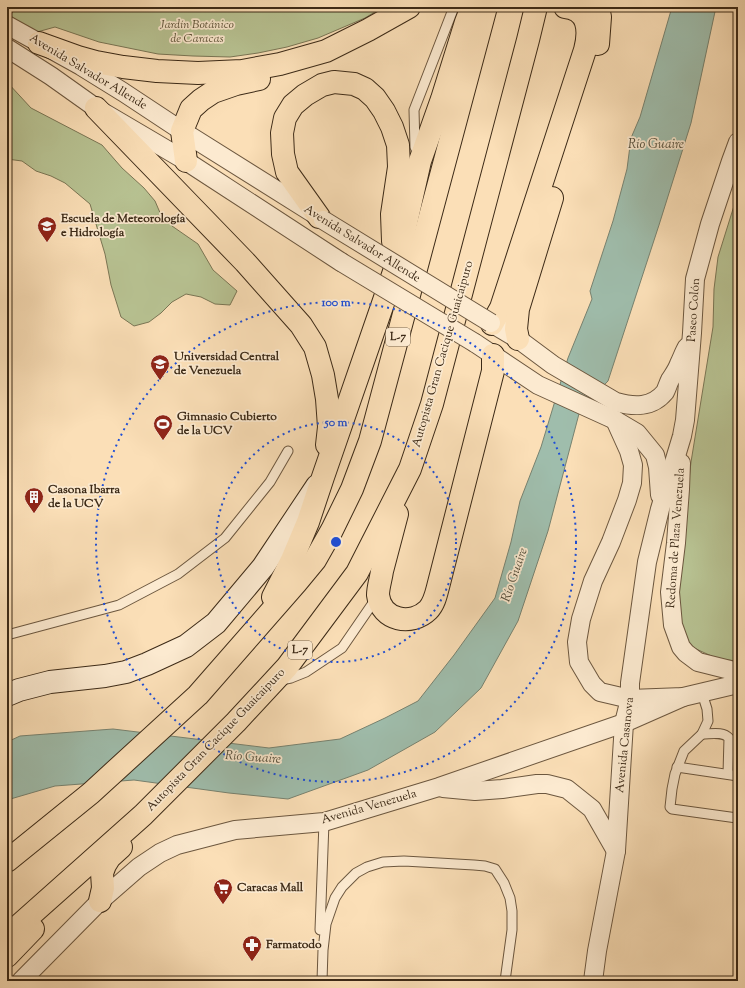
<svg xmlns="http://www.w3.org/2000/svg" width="745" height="988" viewBox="0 0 745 988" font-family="'Sorts Mill Goudy',serif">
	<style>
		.green { fill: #b8c393; stroke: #7a7655 }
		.water { fill: #9fbdac; stroke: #778270 }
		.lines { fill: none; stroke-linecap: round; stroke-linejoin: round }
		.lane-casing { stroke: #6c573f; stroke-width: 11 }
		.street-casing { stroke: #6c573f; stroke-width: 20 }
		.secondary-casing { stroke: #3c2a17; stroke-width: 24 }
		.highway-casing { stroke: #3c2a17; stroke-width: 24 }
		.lane { stroke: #fcead0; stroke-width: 9 }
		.street { stroke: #fcead0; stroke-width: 18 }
		.secondary { stroke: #fcead0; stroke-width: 22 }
		.highway { stroke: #fbdfb7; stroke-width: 22 }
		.street-bridge-casing { stroke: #6c573f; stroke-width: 20; stroke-linecap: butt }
		.street-bridge { stroke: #fcead0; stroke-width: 18 }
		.ring { fill: none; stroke: #1d4ed8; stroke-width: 2; stroke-dasharray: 2 4 }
		.labels { text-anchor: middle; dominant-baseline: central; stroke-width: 3.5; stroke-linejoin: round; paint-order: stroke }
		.shield { fill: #fcead0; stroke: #76644e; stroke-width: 1 }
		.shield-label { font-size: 11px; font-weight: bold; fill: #3c2a17 }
		.park-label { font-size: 12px; font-style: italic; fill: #5b5036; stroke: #fcead0 }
		.street-label { font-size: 12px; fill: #3c2a17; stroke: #fcead0 }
		.poi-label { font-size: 12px; font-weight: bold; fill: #3c2a17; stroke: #fcead0; text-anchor: start }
		.water-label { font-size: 13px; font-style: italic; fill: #554f3c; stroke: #fcead0 }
		.centre { fill: #1d4ed8; stroke: #fcead0; stroke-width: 2 }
		.ring-label { font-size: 12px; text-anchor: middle; font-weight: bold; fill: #1d4ed8; stroke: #fcead0; stroke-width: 3.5; stroke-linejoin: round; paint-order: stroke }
	</style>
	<rect width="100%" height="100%" fill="#fbdfb7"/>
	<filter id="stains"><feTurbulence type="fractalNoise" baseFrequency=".005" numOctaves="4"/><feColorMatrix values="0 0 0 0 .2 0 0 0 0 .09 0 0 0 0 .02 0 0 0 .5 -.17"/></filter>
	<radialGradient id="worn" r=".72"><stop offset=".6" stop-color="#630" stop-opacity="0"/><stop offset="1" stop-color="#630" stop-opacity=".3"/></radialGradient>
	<g class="green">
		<path d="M7,7H383L365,18L318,38L287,47L258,53L230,57L193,56L158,54L99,42L55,27L37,32L7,18Z"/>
		<path d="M7,82L31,108L102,145L122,168L144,188L155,201L161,215L172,226L198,244L213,270L237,291L230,305L215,304L201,297L186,294L172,302L161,313L149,322L134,326L121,317L111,285L105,254L90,204L65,183L51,176L36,171L22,161L7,159Z"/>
		<path d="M738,193V661L718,659L694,648L686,640L676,604L682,540L691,462L713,327L714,289L718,257Z"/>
	</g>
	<path class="water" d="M672,7H716L691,123L659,225L608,381L580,410L548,531L518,621L481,688L435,732L368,770L288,799L229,793L134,780L55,786L7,800V742L20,736L113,729L269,748L340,739L385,718L418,701L454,655L495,598L511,542L520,501L541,447L568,358L592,299L590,291L613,221L627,169L631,138L640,117Z"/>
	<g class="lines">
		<defs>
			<g id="lane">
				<path d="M7,11L10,7"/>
				<path d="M418,154L415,147L414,110L452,12L454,7"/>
				<path d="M7,635L119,605L178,574L225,538L270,482L288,451"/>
				<path d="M281,680L291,678L306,672L342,648L377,597"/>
				<path d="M702,693L707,709L708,721L702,734L684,751L675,774L672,789L670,807L672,809L737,818"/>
				<path d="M702,734C711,734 723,731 729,738L728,774"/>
				<path d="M677,767L738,776"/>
				<path d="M320,930L324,822"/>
				<path d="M322,981L323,950L326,924L335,898L342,887L356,873L367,867L383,862L404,861L474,865L485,866L495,869L504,883L510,898L512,911V930L505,981"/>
			</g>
			<g id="street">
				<path d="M7,25L81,66L123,92L182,131L316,215"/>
				<path d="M7,48L51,76L96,108L186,161L341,262"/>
				<path d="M491,323L518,339L553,365L616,402C634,407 652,408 665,392C667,388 668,384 670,380C673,375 677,370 679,364C682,358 684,352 687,347"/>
				<path d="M475,343L538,385L615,420L637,433L655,455L658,467L660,495"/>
				<path d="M615,420L629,451L633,465L632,483L627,500L611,542L593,581L581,619L577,642L579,662L592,684L600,692L630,699L683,697L738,684"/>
				<path d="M681,463L680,489L676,543L670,592L673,625L681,647L686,653L698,662L738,672"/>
				<path d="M443,788L475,791L502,789L537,784H547L567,789L592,809L616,851"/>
				<path d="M21,981L100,901L139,867L160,853L177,845L235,830L324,822L439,787L624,723L683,697"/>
				<path d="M593,981L597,951L616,851L624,723L630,699V683L647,562L660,509L682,436L685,420L692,333L695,279L710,224L731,161L738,142"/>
			</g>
			<path id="secondary" d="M7,695L19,690L50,682L105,676L126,672L147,664L186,646L216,623L263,567L317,486"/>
			<g id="highway">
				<path d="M598,7L600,17L598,44"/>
				<path d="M39,43L78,57L96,62L123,67L157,71L198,73L242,71L280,64L326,51L368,30L409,7"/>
				<path d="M96,108L245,262L301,325L315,347L323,375L327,399L329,427L327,445"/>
				<path d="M186,161L182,131L191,109L201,100L213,92L236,84L259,79"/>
				<path d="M319,217L287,172L283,154L282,133L285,118L293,105L305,95L322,85L334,82L354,84L365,89L375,98L384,111L392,127L398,145L399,167L392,214L393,241"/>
				<path d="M492,324L501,308L585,50C590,31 589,9 565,7"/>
				<path d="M518,339L516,329L518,309L552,198"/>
				<path d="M397,514C392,533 387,552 382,571C381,579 378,587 378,595C381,621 412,626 428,610C434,604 436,595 438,587L493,371V355"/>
				<path d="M273,597L292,560L308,522L323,477L397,263L420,161L442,99L466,22L472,7"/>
				<path d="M7,861L91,793L198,695L296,583L315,560L332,530L352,489L370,441L486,7"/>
				<path d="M100,901L103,888L102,873L105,865L110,857L121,847"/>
				<path d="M7,936L143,815L236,722L287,667L357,573L410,469L432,404L528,40L536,7"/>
				<path d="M7,956L33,929"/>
			</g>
		</defs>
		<use href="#lane" class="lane-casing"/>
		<use href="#street" class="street-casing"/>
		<use href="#secondary" class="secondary-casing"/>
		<use href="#highway" class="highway-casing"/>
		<use href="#lane" class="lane"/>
		<use href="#street" class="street"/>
		<use href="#secondary" class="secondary"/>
		<use href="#highway" class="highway"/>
		<defs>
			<g id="street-bridge">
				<path d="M323,220L491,323"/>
				<path d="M341,262L475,343"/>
			</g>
		</defs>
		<use href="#street-bridge" class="street-bridge-casing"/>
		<use href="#street-bridge" class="street-bridge"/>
	</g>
	<g class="ring">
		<circle cx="336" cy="542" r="120"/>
		<circle cx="336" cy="542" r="240"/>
	</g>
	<defs>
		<symbol id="university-pin" viewBox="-11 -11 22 30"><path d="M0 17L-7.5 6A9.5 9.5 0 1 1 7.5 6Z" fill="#8f2418" stroke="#fcead0"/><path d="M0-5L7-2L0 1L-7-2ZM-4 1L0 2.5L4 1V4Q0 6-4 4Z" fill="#fff"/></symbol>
		<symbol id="stadium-pin" viewBox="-11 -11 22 30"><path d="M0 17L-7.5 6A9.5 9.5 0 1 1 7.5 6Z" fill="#8f2418" stroke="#fcead0"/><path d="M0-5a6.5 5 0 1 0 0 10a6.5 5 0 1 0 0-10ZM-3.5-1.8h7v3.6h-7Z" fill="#fff"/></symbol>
		<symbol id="building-pin" viewBox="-11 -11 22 30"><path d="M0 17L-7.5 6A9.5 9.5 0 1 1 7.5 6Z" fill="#8f2418" stroke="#fcead0"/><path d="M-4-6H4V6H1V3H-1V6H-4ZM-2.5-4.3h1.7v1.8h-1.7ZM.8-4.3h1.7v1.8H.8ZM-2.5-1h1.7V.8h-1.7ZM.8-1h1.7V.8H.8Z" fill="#fff"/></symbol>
		<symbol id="supermarket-pin" viewBox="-11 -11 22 30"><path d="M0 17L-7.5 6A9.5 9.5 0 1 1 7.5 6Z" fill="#8f2418" stroke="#fcead0"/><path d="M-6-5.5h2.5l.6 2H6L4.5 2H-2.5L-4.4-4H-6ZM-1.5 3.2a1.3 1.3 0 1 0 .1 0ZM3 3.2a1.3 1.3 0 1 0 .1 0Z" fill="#fff"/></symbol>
		<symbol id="pharmacy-pin" viewBox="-11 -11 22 30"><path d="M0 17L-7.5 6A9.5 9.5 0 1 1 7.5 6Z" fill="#8f2418" stroke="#fcead0"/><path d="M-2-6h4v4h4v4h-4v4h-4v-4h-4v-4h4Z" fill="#fff"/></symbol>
	</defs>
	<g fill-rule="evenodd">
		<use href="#university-pin" x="36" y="215" width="22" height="30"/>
		<use href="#university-pin" x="149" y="353" width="22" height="30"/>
		<use href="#stadium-pin" x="152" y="413" width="22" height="30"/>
		<use href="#building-pin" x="23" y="486" width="22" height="30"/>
		<use href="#supermarket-pin" x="212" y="877" width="22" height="30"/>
		<use href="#pharmacy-pin" x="241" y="934" width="22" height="30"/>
	</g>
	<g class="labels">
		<g class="shield">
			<rect x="386" y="328" width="24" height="18" rx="3"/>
			<rect x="288" y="641" width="24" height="18" rx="3"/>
		</g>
		<g class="shield-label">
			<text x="398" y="337">L-7</text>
			<text x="300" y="650">L-7</text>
		</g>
		<g class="park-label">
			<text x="197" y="25">Jardín Botánico<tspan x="197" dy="14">de Caracas</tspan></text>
		</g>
		<g class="street-label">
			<text transform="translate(88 72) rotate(31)">Avenida Salvador Allende</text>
			<text transform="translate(362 244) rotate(32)">Avenida Salvador Allende</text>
			<text transform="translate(694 310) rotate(-86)">Paseo Colón</text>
			<text transform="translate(443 354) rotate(-74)">Autopista Gran Cacique Guaicaipuro</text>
			<text transform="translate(676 538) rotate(-86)">Redoma de Plaza Venezuela</text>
			<text transform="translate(216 740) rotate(-46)">Autopista Gran Cacique Guaicaipuro</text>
			<text transform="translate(625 745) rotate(-84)">Avenida Casanova</text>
			<text transform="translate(369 807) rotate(-16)">Avenida Venezuela</text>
		</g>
		<g class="poi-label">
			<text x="61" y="219">Escuela de Meteorología<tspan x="61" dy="14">e Hidrología</tspan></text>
			<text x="174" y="357">Universidad Central<tspan x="174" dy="14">de Venezuela</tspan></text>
			<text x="177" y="417">Gimnasio Cubierto<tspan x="177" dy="14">de la UCV</tspan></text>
			<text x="48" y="490">Casona Ibarra<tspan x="48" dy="14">de la UCV</tspan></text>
			<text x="237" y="888">Caracas Mall</text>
			<text x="266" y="945">Farmatodo</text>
		</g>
		<g class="water-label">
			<text x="656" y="145">Río Guaire</text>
			<text transform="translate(515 575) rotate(-71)">Río Guaire</text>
			<text transform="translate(253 758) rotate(4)">Río Guaire</text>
		</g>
	</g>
	<circle cx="336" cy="542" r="6" class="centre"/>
	<g class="ring-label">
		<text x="336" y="306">100 m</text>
		<text x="336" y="426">50 m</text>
	</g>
	<rect width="745" height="988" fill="none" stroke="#fbdfb7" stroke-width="24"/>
	<rect x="8" y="8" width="729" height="972" fill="none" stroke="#3c2a17" stroke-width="2"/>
	<rect x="12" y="12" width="721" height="964" fill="none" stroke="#3c2a17"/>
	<rect width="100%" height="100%" filter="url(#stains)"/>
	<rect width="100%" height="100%" fill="url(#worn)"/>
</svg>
